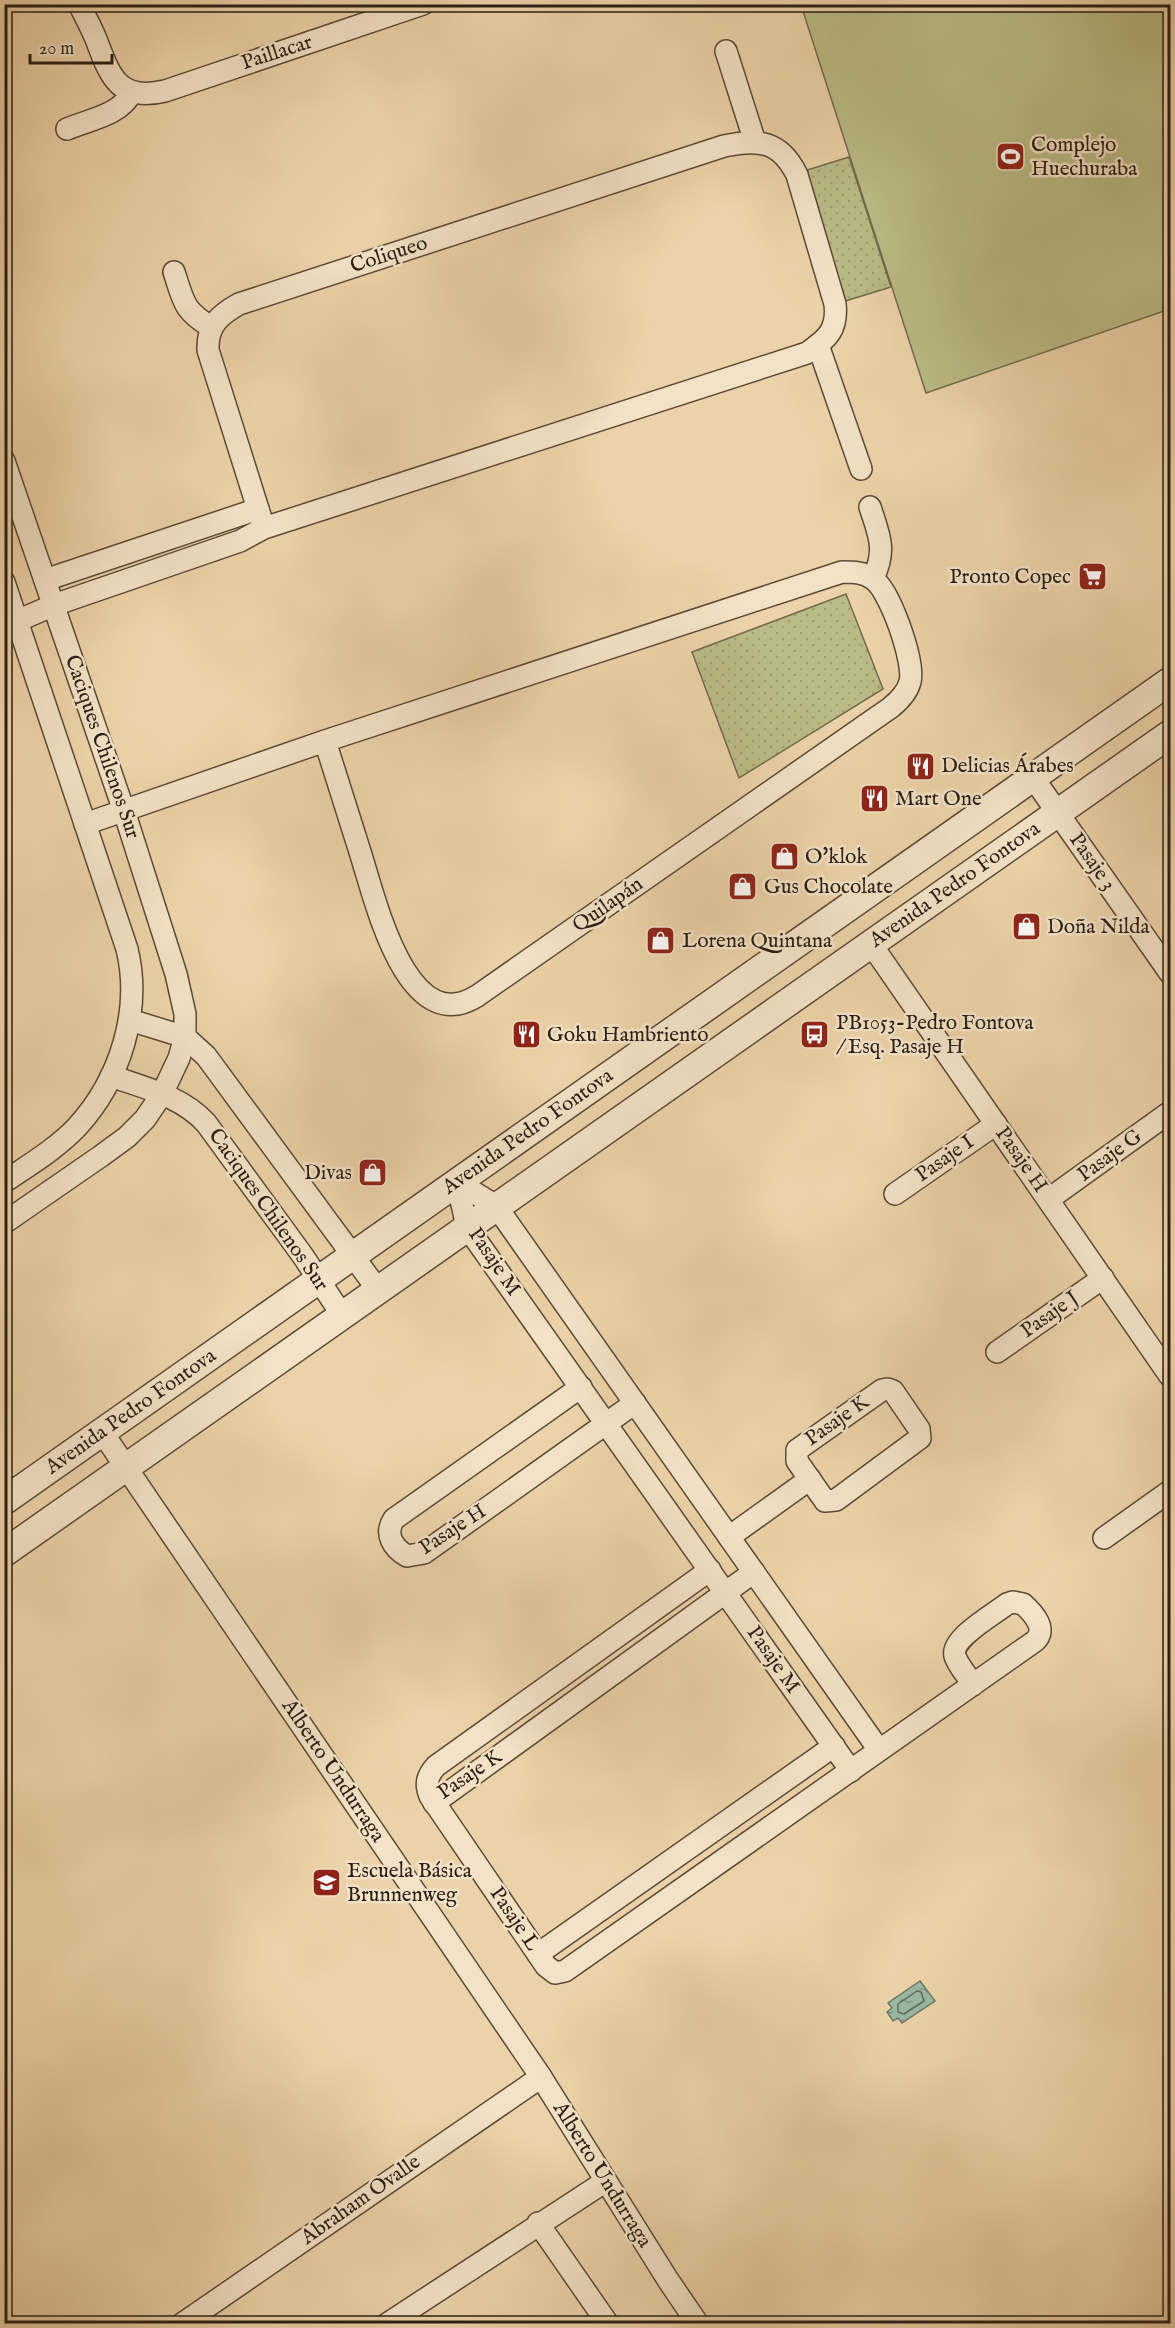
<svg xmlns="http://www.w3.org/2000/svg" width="1175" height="2328" viewBox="0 0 1175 2328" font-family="'IM FELL English',serif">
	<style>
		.grass { fill: url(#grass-dots); stroke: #726c4c; stroke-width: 1.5 }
		.pitch { fill: #babb86; stroke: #726c4c; stroke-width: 1.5 }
		.water { fill: url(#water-ripples); stroke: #6d7a69; stroke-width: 1.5 }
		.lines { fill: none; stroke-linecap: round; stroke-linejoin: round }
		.shore { stroke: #626b5b; stroke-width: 1.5 }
		.minor-casing { stroke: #5a4b38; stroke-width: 24 }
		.tertiary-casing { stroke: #5a4b38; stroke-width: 30 }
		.minor { stroke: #f3e2c6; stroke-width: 21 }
		.tertiary { stroke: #f3e2c6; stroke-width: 27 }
		.labels { text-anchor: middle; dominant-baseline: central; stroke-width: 5; stroke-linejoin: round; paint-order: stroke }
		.street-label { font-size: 21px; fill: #291e13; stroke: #f3e2c6 }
		.poi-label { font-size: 21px; fill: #291e13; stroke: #f3e2c6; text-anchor: start }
	</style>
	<defs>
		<pattern id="grass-dots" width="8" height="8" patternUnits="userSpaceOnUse" patternTransform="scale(1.5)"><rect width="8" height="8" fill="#babb86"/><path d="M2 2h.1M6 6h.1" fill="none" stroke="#a0a073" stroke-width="1.8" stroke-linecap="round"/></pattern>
		<pattern id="water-ripples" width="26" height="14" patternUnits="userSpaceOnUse" patternTransform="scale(1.5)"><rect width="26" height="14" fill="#9ab8a3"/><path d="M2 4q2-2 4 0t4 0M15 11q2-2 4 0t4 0" fill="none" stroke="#7e9584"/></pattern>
	</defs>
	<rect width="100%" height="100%" fill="#ecd2a8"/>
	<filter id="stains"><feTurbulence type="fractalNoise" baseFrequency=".00333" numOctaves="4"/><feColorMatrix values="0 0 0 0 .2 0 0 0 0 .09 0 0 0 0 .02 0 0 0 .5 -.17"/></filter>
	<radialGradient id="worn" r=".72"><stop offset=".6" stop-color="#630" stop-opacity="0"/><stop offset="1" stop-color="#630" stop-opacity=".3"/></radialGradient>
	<g class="grass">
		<path d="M849,157L891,287L842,302L801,172Z"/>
		<path d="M846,594L883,689L739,778L692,652Z"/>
	</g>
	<path class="pitch" d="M801,5H1170V309L926,393Z"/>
	<path class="water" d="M920,1981L935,2001L902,2023L898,2018L893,2021L887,2012L892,2008L888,2003Z"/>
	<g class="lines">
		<path class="shore" d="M917,1991L921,1992L924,2001L904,2014L898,2012V2004Z"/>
		<defs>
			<g id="minor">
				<path d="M79,4C85,16 91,27 96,39C110,76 118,102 165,91L423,4"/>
				<path d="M726,51L755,142"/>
				<path d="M67,129C88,120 121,115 131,93"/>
				<path d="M174,272C184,302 183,310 211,327"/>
				<path d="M818,345L861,469"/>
				<path d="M4,461L124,811L176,974L185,1014V1037L179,1058L162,1094L145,1119L127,1137L101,1156L4,1223"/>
				<path d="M870,507C879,535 887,550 873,578"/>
				<path d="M45,580L258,509"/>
				<path d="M4,582L127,949C142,1011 120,1080 77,1127C56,1149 29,1165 4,1182"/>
				<path d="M17,621L54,605L240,541L264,528L807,353C827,339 838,330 835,304L797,175C780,140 758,139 724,146L239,304C219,315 207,326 208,350L264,528"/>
				<path d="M1034,779L1170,973"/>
				<path d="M85,824L325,741L842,572C853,572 864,572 873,579C890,590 915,662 910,682C907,693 899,701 890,708L477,996C407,1040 375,899 361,855C349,817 337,779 325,741"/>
				<path d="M871,944L1170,1376"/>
				<path d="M130,1020L185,1037L206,1056L378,1290"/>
				<path d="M111,1076C145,1088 181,1096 206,1123L303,1256L342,1315"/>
				<path d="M457,1182L496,1206L879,1750"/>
				<path d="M457,1182L467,1227L851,1771"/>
				<path d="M895,1194L996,1124"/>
				<path d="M1049,1199L1170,1112"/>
				<path d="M997,1352L1103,1278"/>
				<path d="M581,1387L394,1519C384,1534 393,1548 407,1556L424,1553L635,1403"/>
				<path d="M887,1389L893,1391L919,1429L920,1438L836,1500L825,1501L797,1461V1450L882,1390Z"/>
				<path d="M102,1432L541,2077L668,2280L698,2324"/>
				<path d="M729,1537L810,1479"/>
				<path d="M1104,1538L1170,1491"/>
				<path d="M710,1570L436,1766C427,1776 425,1784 430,1796L546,1966L555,1973L565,1971C722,1861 878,1751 1035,1641C1048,1629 1033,1613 1023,1604L1013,1602L1007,1604C994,1614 950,1639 955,1656C958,1666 968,1676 973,1685"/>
				<path d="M434,1803L754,1572"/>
				<path d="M538,1954L834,1746"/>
				<path d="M538,2223L608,2324"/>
				<path d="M182,2324L541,2077"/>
				<path d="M387,2324L606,2181"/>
			</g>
			<g id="tertiary">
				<path d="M4,1501L1170,681"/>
				<path d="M4,1553L1170,734"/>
			</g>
		</defs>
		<use href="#minor" class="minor-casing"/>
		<use href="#tertiary" class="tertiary-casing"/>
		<use href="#minor" class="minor"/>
		<use href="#tertiary" class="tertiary"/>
	</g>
	<defs>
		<symbol id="stadium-square" viewBox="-11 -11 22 22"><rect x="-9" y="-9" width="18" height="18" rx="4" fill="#8f2418" stroke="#f3e2c6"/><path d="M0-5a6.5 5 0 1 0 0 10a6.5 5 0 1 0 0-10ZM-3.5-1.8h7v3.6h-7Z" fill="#fff"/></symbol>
		<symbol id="supermarket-square" viewBox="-11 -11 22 22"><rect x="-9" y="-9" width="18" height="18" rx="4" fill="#8f2418" stroke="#f3e2c6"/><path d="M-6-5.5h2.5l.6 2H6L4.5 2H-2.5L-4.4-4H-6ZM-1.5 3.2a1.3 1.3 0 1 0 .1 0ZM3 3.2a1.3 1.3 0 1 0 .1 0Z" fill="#fff"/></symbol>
		<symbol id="restaurant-square" viewBox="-11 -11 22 22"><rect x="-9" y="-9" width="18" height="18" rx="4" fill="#8f2418" stroke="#f3e2c6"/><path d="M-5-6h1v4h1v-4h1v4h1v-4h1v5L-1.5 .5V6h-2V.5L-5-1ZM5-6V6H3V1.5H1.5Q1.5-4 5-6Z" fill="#fff"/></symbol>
		<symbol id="shop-square" viewBox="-11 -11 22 22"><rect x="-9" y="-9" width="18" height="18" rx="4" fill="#8f2418" stroke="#f3e2c6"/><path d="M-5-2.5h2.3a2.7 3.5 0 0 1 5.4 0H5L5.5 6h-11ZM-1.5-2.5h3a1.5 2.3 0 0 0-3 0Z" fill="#fff"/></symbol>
		<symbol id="bus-square" viewBox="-11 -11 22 22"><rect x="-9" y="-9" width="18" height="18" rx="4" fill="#8f2418" stroke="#f3e2c6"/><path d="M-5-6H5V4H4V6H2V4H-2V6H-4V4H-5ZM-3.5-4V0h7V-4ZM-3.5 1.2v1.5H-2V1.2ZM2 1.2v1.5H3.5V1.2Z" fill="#fff"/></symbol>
		<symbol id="school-square" viewBox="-11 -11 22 22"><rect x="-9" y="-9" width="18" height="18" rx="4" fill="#8f2418" stroke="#f3e2c6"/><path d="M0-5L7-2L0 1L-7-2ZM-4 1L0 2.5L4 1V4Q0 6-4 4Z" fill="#fff"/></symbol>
	</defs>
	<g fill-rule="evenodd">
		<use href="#stadium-square" x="994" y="140" width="33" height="33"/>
		<use href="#supermarket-square" x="1076" y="560" width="33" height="33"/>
		<use href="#restaurant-square" x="904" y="750" width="33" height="33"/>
		<use href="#restaurant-square" x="858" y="782" width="33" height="33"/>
		<use href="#shop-square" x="768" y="840" width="33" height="33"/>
		<use href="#shop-square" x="726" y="870" width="33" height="33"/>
		<use href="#shop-square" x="1010" y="910" width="33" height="33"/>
		<use href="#shop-square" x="644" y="924" width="33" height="33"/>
		<use href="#restaurant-square" x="510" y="1018" width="33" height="33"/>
		<use href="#bus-square" x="798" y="1018" width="33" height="33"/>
		<use href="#shop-square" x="356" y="1156" width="33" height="33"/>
		<use href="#school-square" x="310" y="1866" width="33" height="33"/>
	</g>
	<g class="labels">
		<g class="street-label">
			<text transform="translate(277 53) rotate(-18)">Paillacar</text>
			<text transform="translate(389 255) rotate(-18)">Coliqueo</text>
			<text transform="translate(102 747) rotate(71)">Caciques Chilenos Sur</text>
			<text transform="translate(1092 862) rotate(55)">Pasaje 3</text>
			<text transform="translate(955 885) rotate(-35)">Avenida Pedro Fontova</text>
			<text transform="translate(608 905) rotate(-35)">Quilapán</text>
			<text transform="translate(528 1132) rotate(-35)">Avenida Pedro Fontova</text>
			<text transform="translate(1110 1156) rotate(-36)">Pasaje G</text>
			<text transform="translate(945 1159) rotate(-35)">Pasaje I</text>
			<text transform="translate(1021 1160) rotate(55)">Pasaje H</text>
			<text transform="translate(268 1210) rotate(55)">Caciques Chilenos Sur</text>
			<text transform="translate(494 1262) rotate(56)">Pasaje M</text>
			<text transform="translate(1050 1315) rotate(-35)">Pasaje J</text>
			<text transform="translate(131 1412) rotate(-35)">Avenida Pedro Fontova</text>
			<text transform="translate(837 1421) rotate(-35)">Pasaje K</text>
			<text transform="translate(453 1530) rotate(-33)">Pasaje H</text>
			<text transform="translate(773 1660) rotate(55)">Pasaje M</text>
			<text transform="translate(333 1771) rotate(56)">Alberto Undurraga</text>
			<text transform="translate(470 1775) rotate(-34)">Pasaje K</text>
			<text transform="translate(514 1919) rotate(56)">Pasaje L</text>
			<text transform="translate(602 2175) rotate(58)">Alberto Undurraga</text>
			<text transform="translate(361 2200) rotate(-35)">Abraham Ovalle</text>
		</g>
		<g class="poi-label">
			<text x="1031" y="145">Complejo<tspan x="1031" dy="24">Huechuraba</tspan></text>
			<text x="1071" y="577" text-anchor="end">Pronto Copec</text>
			<text x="941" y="766">Delicias Árabes</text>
			<text x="895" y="799">Mart One</text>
			<text x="805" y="857">O'klok</text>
			<text x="764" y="887">Gus Chocolate</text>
			<text x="1047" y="927">Doña Nilda</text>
			<text x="682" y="941">Lorena Quintana</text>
			<text x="836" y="1023">PB1053-Pedro Fontova<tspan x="836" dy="24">/ Esq. Pasaje H</tspan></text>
			<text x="547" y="1035">Goku Hambriento</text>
			<text x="352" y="1173" text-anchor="end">Divas</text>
			<text x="347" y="1871">Escuela Básica<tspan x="347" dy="24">Brunnenweg</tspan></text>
		</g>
	</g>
	<rect width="1175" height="2328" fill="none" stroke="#ecd2a8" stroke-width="24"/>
	<rect x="6" y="6" width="1163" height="2316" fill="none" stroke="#291e13" stroke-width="3"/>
	<rect x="12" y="12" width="1151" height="2304" fill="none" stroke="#291e13" stroke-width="1.5"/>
	<path d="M30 54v9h82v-9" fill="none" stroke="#291e13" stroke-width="3"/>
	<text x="39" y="54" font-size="18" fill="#291e13" stroke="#f3e2c6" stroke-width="4.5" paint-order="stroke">20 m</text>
	<rect width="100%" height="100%" filter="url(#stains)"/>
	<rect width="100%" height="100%" fill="url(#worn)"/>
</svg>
